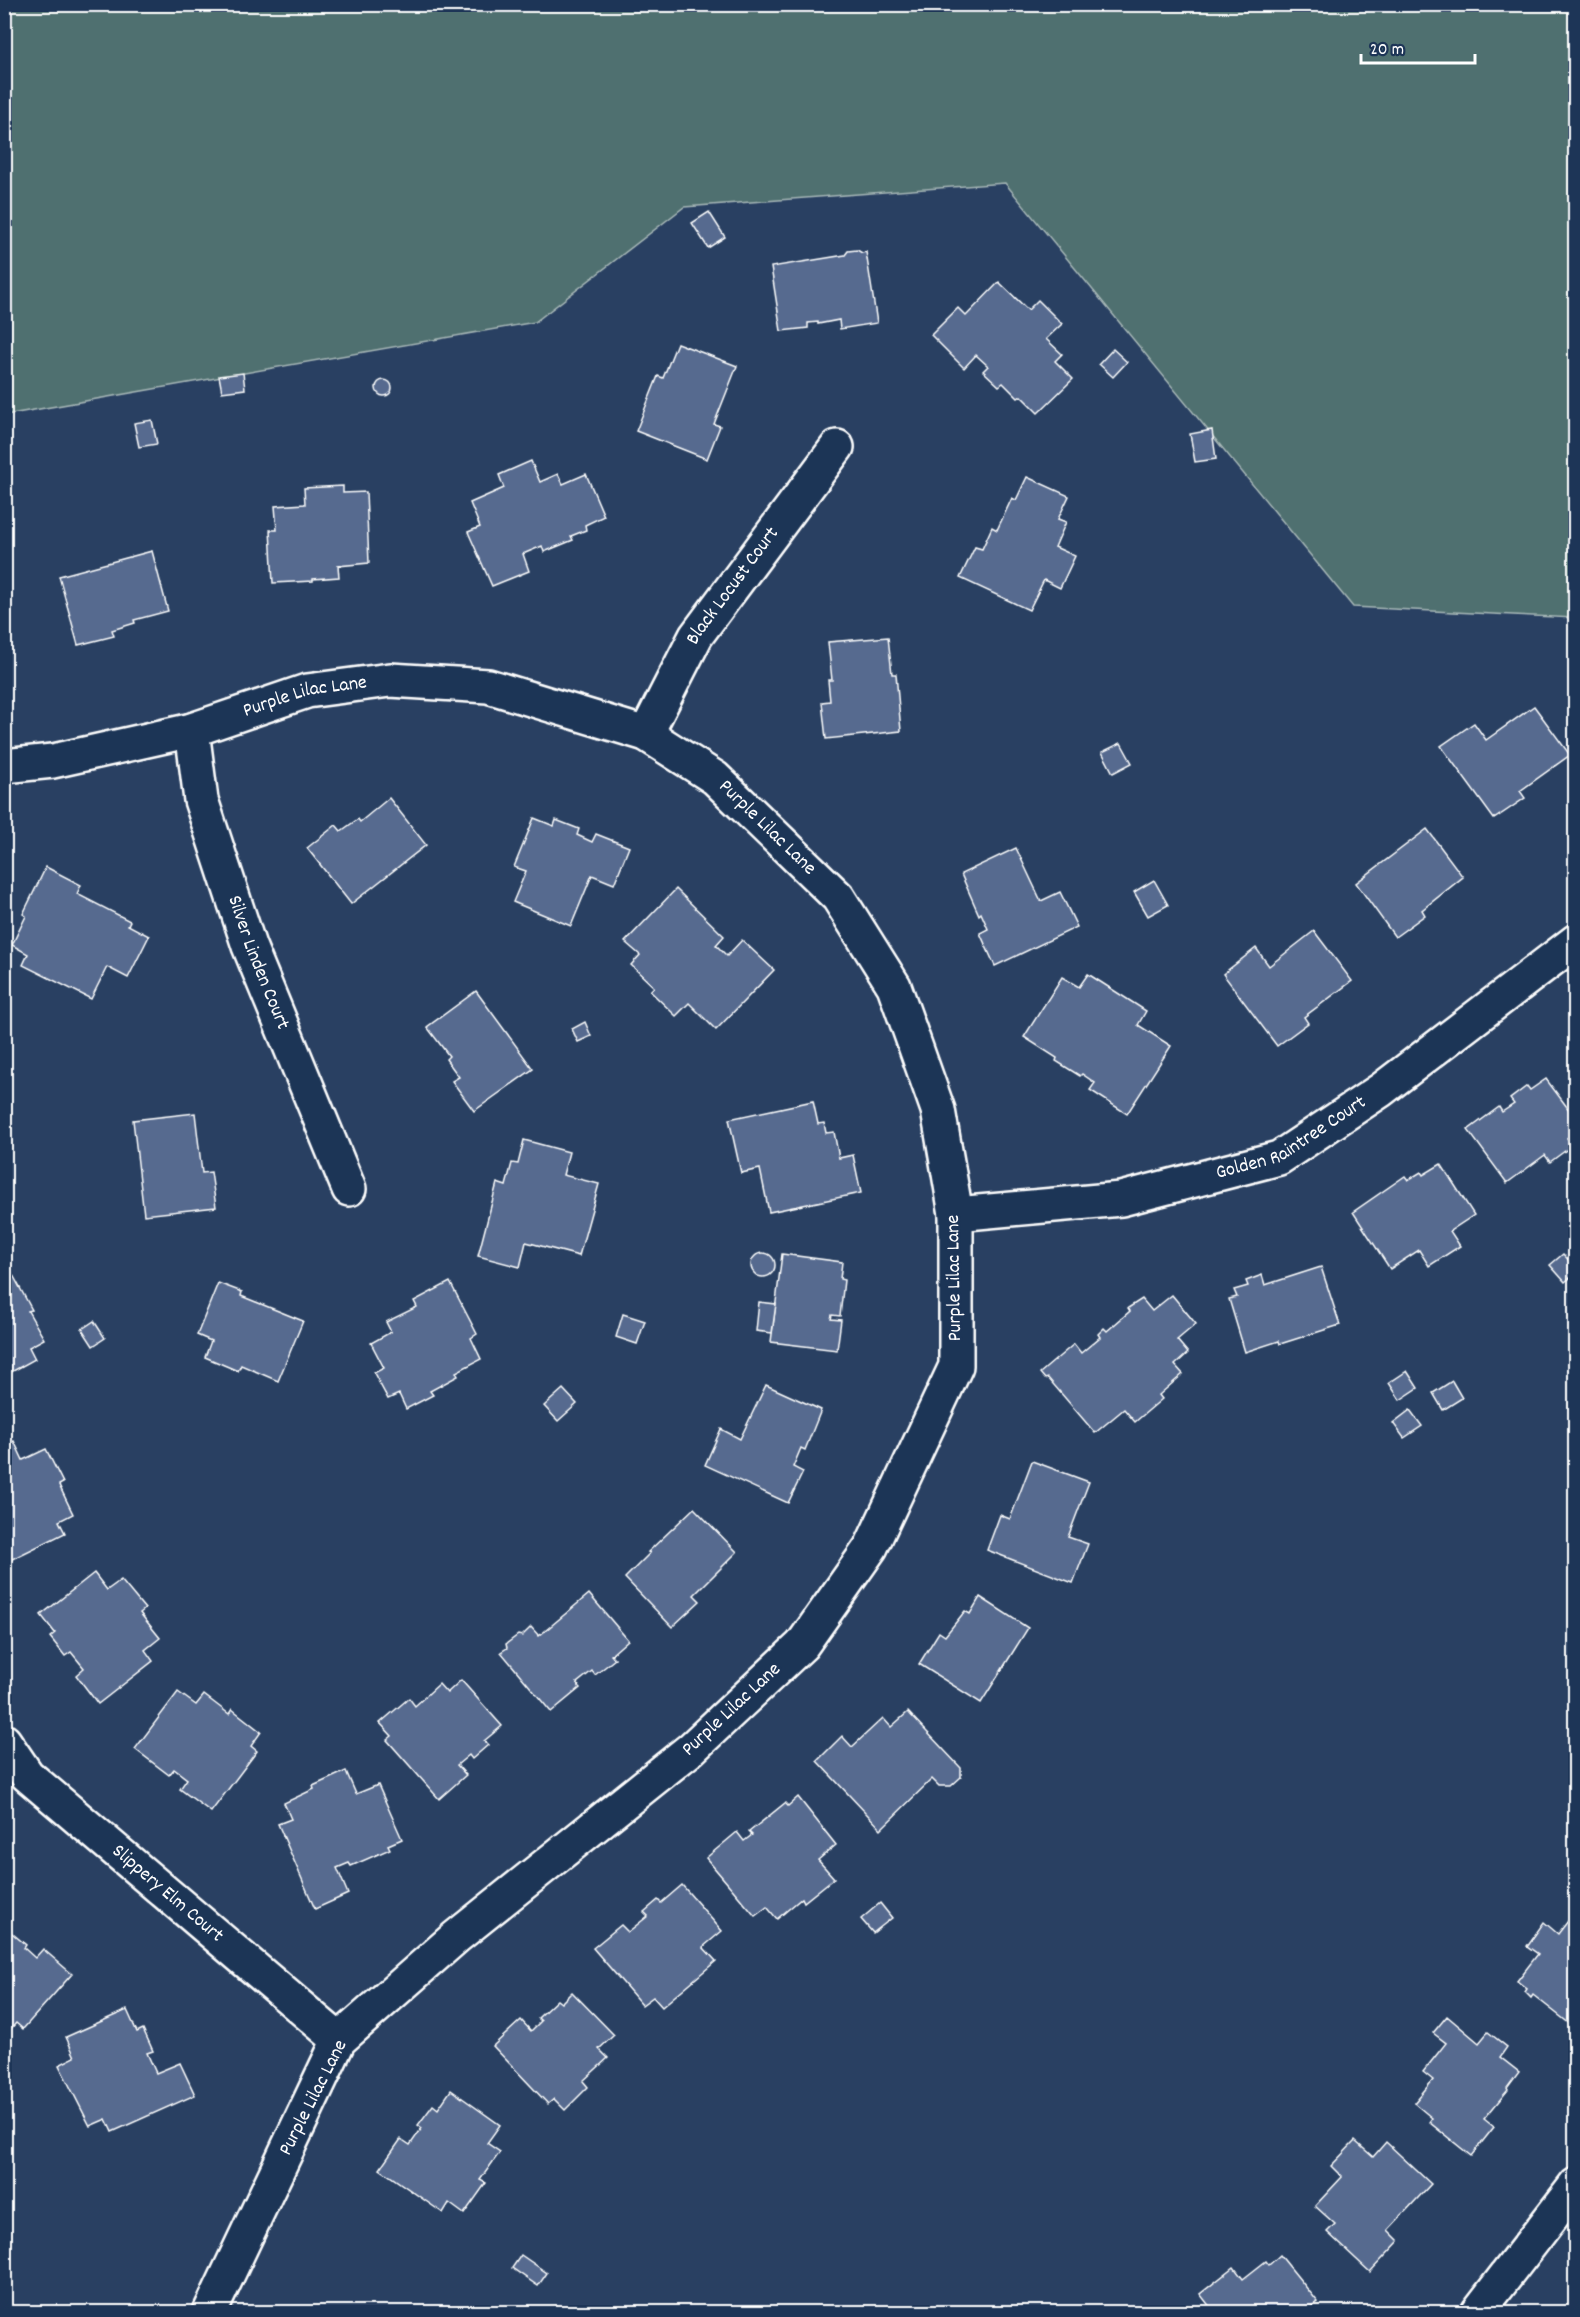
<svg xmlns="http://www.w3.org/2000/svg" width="1580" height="2317" viewBox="0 0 1580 2317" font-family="Dekko,sans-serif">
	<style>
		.green { fill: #507070; stroke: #a8b8b8; stroke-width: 1.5 }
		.building { fill: #576b8f; stroke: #fff; stroke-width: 1.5 }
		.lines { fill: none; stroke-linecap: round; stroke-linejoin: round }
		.minor-casing { stroke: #fff; stroke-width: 38 }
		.minor { stroke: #1d3557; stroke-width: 33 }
		.labels { text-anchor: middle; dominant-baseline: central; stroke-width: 4.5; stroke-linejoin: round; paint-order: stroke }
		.street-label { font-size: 20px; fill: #fff; stroke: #1d3557 }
	</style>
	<rect width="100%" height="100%" fill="#294062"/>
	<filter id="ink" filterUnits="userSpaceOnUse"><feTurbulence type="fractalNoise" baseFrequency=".0167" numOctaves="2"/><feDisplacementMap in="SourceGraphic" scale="12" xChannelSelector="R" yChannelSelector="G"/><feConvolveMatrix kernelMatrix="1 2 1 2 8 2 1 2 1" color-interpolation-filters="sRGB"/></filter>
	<g filter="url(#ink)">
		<path class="green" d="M5,5H1575V618L1353,607L1005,183L684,207L535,322L5,415Z"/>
		<g class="building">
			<path d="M709,212L725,237L708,248L692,223Z"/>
			<path d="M857,250L862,253L866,252L877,323L840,329L839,320L818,324V322L808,323V328L781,331L771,267L845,255L848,251Z"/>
			<path d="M999,282L1028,310L1038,300L1062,324L1046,339L1062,354L1055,361L1073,379L1038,413L1021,396L1018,398L1003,383L999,386L983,371L988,366L976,355L964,368L931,335L958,308L966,316Z"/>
			<path d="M677,343L737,366L714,424L720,426L707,459L636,431L658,376L663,378Z"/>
			<path d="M1113,349L1127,362L1113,377L1099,364Z"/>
			<path d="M243,373L245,389L222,392L219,376Z"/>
			<circle cx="384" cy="388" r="8"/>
			<path d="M152,420L157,444L139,447L134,423Z"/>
			<path d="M1212,430L1216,459L1195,462L1190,434Z"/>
			<path d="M531,461L540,482L558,474L563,484L586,474L604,516L585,525L586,530L571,536L573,540L544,552L542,546L523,554L529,571L492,586L468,532L480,527L470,503L504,488L499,475Z"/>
			<path d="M1027,477L1069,496L1058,519L1066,522L1055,547L1075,556L1060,588L1044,580L1029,610L960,578L975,547L982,549L992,527L997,530L1012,498L1016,500Z"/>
			<path d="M343,486V493L366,492L369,563L338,566L339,577L313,579V581L273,583L270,530H277L275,506L305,504L304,488Z"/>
			<path d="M152,551L168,611L134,620L135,623L112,630L114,636L78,645L59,576Z"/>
			<path d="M888,637L892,674H896L901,731L826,739L822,702L830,701L828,680H832L828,642Z"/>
			<path d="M1534,706L1570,755L1520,791L1525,798L1494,819L1441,746L1474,723L1486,740Z"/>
			<path d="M1121,743L1132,763L1113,773L1102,752Z"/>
			<path d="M389,798L426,845L351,904L307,848L336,825L341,831L358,819L360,822Z"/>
			<path d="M534,818L554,826L556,820L579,829L577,835L592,842L596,834L629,847L614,884L592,875L571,926L513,902L526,871L514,867Z"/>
			<path d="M1427,829L1463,877L1422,910L1425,915L1395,937L1356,883Z"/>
			<path d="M1016,848L1041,901L1060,892L1077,927L995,966L980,933L988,929L981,913L979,915L961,874Z"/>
			<path d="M46,867L81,885L77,894L130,921L128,925L149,936L128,978L107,967L91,999L23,965L28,954L12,945L26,916L23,914Z"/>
			<path d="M1154,880L1168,905L1148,916L1134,892Z"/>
			<path d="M676,889L724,936L716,945L727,956L742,940L774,970L716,1030L689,1003L676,1016L650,991L654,987L631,965L640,955L625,942Z"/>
			<path d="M1314,931L1352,981L1304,1017L1308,1023L1277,1046L1223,974L1256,948L1269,966Z"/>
			<path d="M1088,974L1146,1011L1138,1025L1171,1046L1127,1114L1090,1090L1095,1083L1082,1074L1080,1076L1056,1061L1057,1058L1024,1037L1062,977L1079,987Z"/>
			<path d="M476,991L533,1069L474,1111L452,1081L459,1077L446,1059L449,1056L427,1027Z"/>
			<path d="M585,1022L591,1036L578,1042L572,1029Z"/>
			<path d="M1546,1079L1576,1119V1132L1567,1138L1573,1145L1550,1162L1545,1155L1507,1183L1468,1130L1499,1107L1502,1112L1514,1104L1510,1099L1527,1086L1530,1090Z"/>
			<path d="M813,1101L818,1124L824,1123L826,1133L834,1132L839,1158L853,1155L861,1193L769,1212L760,1169L741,1173L729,1119Z"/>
			<path d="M195,1113L202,1173L211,1172L216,1207L144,1215L133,1120Z"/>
			<path d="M524,1140L569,1152L563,1175L599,1184L579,1256L526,1242L520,1267L478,1256L497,1183L506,1186L512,1163L518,1164Z"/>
			<path d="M1441,1164L1474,1215L1450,1231L1460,1246L1429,1266L1419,1250L1390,1269L1353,1212L1405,1176L1408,1180L1421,1172L1423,1175Z"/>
			<circle cx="763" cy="1265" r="12"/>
			<path d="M782,1254L842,1262L840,1279L844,1280L840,1316L832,1315L831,1319L841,1320L837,1350L771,1342Z"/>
			<path d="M1563,1254L1576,1268V1273L1565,1282L1550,1265Z"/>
			<path d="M1321,1267L1340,1325L1280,1344L1279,1341L1245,1352L1229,1299L1237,1297L1234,1290L1248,1286L1246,1281L1262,1275L1265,1285Z"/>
			<path d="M13,1275L32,1310L28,1311L44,1339L29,1347L35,1359L4,1376V1280Z"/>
			<path d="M450,1282L477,1334L471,1338L481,1359L456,1372L458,1376L430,1391L433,1395L406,1409L399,1394L388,1399L374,1373L384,1368L371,1343L391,1332L386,1322L417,1307L414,1301Z"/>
			<path d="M218,1283L242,1292L241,1296L303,1321L278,1381L241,1365L238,1371L205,1357L211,1341L197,1335Z"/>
			<path d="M1172,1295L1196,1324L1177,1340L1188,1353L1175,1365L1183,1374L1159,1395L1162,1399L1135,1422L1124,1409L1095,1433L1048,1378L1045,1379L1040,1373L1074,1344L1081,1353L1100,1337L1098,1334L1104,1328L1107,1331L1130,1311L1128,1308L1142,1299L1152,1311Z"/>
			<path d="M759,1302L776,1304L772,1333L756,1331Z"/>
			<path d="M623,1314L645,1321L637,1344L616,1337Z"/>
			<path d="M94,1321L105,1338L93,1346L82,1329Z"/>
			<path d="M1407,1371L1418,1388L1400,1400L1389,1383Z"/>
			<path d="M1452,1381L1462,1398L1443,1410L1433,1393Z"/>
			<path d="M766,1385L821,1410L805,1450L801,1448L793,1467L803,1472L788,1503L705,1465L721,1429L740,1439Z"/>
			<path d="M563,1389L577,1404L558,1421L544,1406Z"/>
			<path d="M1410,1410L1422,1426L1404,1438L1393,1423Z"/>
			<path d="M14,1441L23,1460L46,1449L63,1483L59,1485L73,1514L59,1521L65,1533L4,1563V1446Z"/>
			<path d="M1032,1461L1089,1482L1068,1537L1088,1544L1073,1583L987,1550L1000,1515L1010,1519Z"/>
			<path d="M694,1508L737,1552L694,1595L700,1601L672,1627L625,1578L650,1553L648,1552Z"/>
			<path d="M94,1573L107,1590L121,1580L145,1609L140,1613L160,1638L145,1650L153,1661L98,1704L76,1675L84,1668L71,1652L65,1656L50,1637L55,1633L41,1615Z"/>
			<path d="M589,1594L628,1640L611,1655L615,1659L595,1675L592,1671L577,1683L580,1688L551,1712L501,1652L507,1648L506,1644L518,1635L522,1636L531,1627L539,1636Z"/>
			<path d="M980,1597L1028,1628L981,1703L919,1664L939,1632L945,1636L965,1611L970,1614Z"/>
			<path d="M461,1680L502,1726L484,1741L488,1745L472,1759L469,1755L457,1765L466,1775L439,1799L387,1740L392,1736L380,1723L409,1698L415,1706L439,1684L447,1693Z"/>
			<path d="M178,1692L196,1705L204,1695L229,1714L232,1709L261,1732L251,1746L257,1751L211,1812L180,1789L187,1779L174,1769L169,1775L135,1749Z"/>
			<path d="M908,1712L961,1768V1777L951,1786H939L932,1779L881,1829L817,1761L842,1736L852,1747L883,1718L891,1727Z"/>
			<path d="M346,1771L356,1794L378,1785L402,1839L388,1845L390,1849L351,1866L349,1863L337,1868L348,1894L315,1909L278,1824L291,1819L284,1803L314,1789L313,1786Z"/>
			<path d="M798,1797L836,1845L818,1860L834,1878L804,1902L802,1898L777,1919L767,1907L755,1916L706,1858L737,1832L744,1841L752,1835L749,1832L785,1803L788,1806Z"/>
			<path d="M682,1885L722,1931L703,1947L716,1961L662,2007L653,1997L642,2005L593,1948L621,1925L628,1932L648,1916L644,1912L658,1900L661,1903Z"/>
			<path d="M880,1903L892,1918L873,1933L861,1919Z"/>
			<path d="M1568,1921L1576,1927V2017L1570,2024L1533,1995L1531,1998L1525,1992L1527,1989L1517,1981L1538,1954L1527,1946L1544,1922L1558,1934Z"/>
			<path d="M7,1929L26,1945L24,1948L35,1958L43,1949L72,1974L23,2029L16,2023L4,2036V1931Z"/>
			<path d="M572,1992L614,2035L599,2049L608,2058L583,2081L588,2087L565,2110L554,2099L548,2104L493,2046L521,2020L531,2031L541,2021L538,2018L557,2000L561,2003Z"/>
			<path d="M127,2010L137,2032L143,2029L153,2051L147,2053L156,2073L180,2063L195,2095L112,2132L106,2119L90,2126L59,2065L75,2057L66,2037Z"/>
			<path d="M1447,2016L1479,2043L1488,2032L1507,2047L1500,2057L1519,2072L1507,2088L1508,2090L1484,2119L1494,2127L1471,2156L1429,2122L1432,2118L1414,2103L1433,2080L1423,2072L1446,2043L1433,2033Z"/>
			<path d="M451,2090L500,2125L487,2143L500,2152L480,2180L486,2183L464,2214L449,2203L443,2213L380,2169L401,2139L410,2145L422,2128L418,2125L433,2105L438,2109Z"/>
			<path d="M1355,2141L1373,2157L1386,2142L1431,2184L1388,2230L1399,2241L1370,2272L1327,2232L1335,2224L1315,2206L1342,2177L1331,2166Z"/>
			<path d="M521,2255L547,2273L538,2286L512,2268Z"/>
			<path d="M1280,2255L1318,2302L1305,2312H1214L1200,2294L1234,2267L1243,2279L1266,2261L1269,2265Z"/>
		</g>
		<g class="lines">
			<defs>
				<g id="minor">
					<path id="s1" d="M192,730L201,800L249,946L349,1189"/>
					<path id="s2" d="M646,734L696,636L837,447"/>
					<path id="s3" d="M4,766L53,761L192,730L307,691L390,680L488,686L646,734L715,778L838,897L894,986L938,1110L956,1214V1366L871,1547L802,1645L691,1749L456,1937L339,2040L210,2312"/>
					<path id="s4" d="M956,1214L1121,1199L1279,1158L1381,1090L1576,941"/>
					<path id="s5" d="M4,1741L27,1775L339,2040"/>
					<path d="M1478,2312L1576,2185"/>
				</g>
			</defs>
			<use href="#minor" class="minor-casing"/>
			<use href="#minor" class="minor"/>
		</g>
	</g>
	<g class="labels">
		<g class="street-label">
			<text stroke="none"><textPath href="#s2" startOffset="172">Black Locust Court</textPath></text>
			<text stroke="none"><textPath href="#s3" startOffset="310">Purple Lilac Lane</textPath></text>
			<text stroke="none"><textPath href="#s3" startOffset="814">Purple Lilac Lane</textPath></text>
			<text stroke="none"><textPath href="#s1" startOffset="243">Silver Linden Court</textPath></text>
			<text stroke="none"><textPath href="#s4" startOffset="348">Golden Raintree Court</textPath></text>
			<text transform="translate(955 1278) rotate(-91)">Purple Lilac Lane</text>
			<text transform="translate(732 1710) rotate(-43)">Purple Lilac Lane</text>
			<text stroke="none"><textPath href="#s5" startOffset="225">Slippery Elm Court</textPath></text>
			<text transform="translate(314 2098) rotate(-63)">Purple Lilac Lane</text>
		</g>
	</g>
	<rect width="1580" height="2317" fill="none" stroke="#1d3557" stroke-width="24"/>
	<rect x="12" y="12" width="1556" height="2293" fill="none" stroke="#fff" stroke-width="2" filter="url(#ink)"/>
	<path d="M1361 54v9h114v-9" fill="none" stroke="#ffffff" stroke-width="3"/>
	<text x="1370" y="54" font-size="18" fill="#ffffff" stroke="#1d3557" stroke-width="4.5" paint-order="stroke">20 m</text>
</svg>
